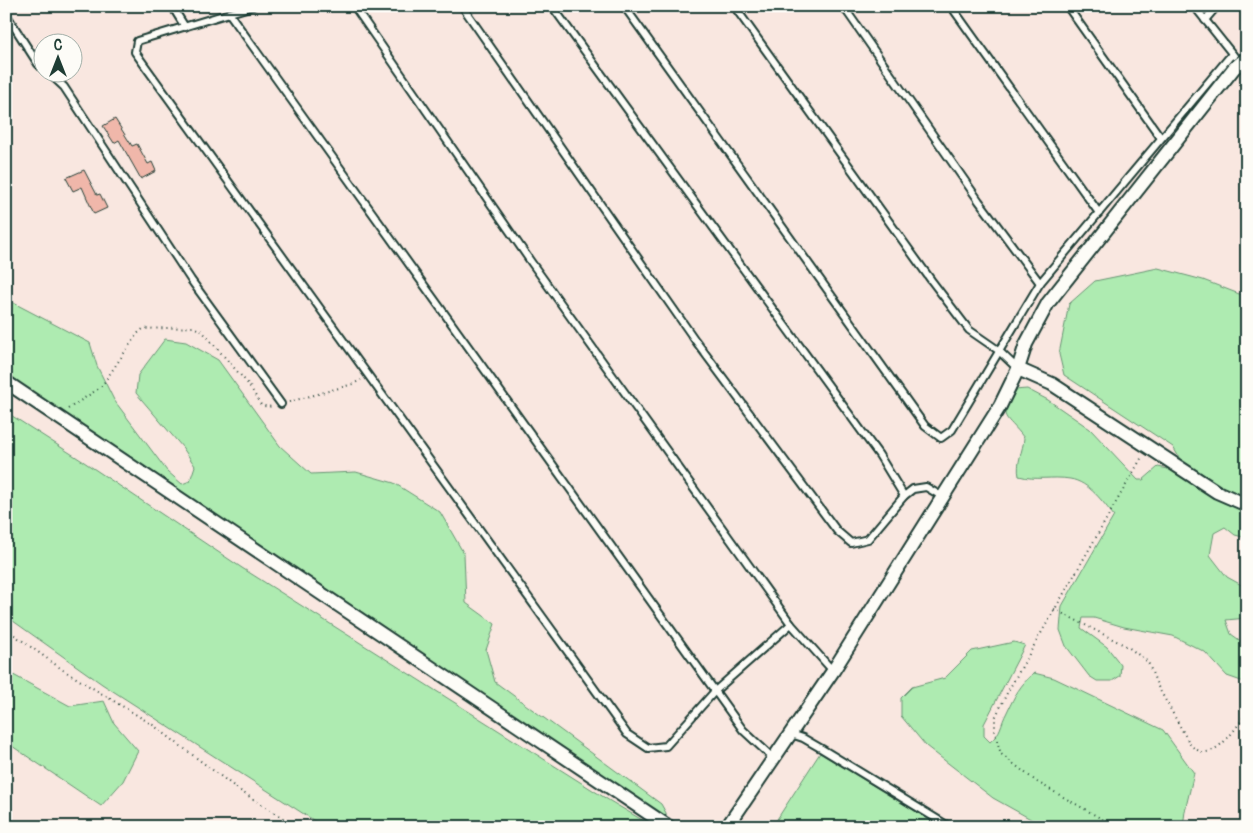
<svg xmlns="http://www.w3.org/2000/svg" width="1253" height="833" viewBox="0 0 1253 833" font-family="Pangolin,sans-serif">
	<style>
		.green { fill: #aeebb1; stroke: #669472 }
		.building { fill: #f0b7aa; stroke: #1f3d34 }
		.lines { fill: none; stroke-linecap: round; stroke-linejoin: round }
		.service-casing { stroke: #1f3d34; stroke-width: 10 }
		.minor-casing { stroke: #1f3d34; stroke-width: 16 }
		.path { stroke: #1f3d34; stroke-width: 2; stroke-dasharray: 1 4; stroke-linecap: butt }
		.service { stroke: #fdfcf7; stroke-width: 6 }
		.minor { stroke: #fdfcf7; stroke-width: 12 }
	</style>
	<rect width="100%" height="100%" fill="#f9e7e0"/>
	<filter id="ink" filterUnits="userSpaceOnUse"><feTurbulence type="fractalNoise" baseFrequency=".02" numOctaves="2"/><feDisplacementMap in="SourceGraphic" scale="10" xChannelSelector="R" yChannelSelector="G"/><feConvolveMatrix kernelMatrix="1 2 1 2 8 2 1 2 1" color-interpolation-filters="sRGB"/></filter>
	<g filter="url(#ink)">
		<g class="green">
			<path d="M1158,268L1203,280L1247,297V538L1235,535L1225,527L1214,533L1210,555L1227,577L1247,588V618L1226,620L1231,634L1245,644L1247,647V683L1227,676L1205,652L1173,636L1124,627L1094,618H1083L1081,628L1107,647L1121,665L1120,676L1112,681H1097L1089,676L1066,646L1060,630L1062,606L1114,516C1103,502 1089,482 1070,479C1052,476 1036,481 1019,476C1016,463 1023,451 1024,438C1006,414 997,420 1014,390L1027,389L1048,400L1090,429L1138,480H1143L1158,467L1174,470L1180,459L1173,447L1064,375L1059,354L1069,304L1095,281Z"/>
			<path d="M6,299L90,343L97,366L114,400L167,471L182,484L190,481L195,466L183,448L136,393L138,375L165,339L186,342L218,360L280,446L311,474L356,472L394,483L440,512L464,554L466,603L495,624L486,650L495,682L661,804L666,813L667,822L6,381Z"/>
			<path d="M6,412L84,462L242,568L610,801L654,827H324L102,684L6,616Z"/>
			<path d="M1014,642L1025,645L984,724V736L990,742C1002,732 1000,725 1007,712C1015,695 1020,685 1034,673L1054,678L1163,730L1194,773L1185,811L1183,827H1045L993,798L926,746L901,716V698L912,687L945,678L972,651Z"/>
			<path d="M6,671L70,706L104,701L114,723L138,751L123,781L101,806L6,742Z"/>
			<path d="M820,753L941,827H772Z"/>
		</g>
		<g class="building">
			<path d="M115,119L132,146L137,144L148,164L152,162L156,171L141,179L119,140L114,143L103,126Z"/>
			<path d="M84,170L97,195L100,194L107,208L94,214L82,187L73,191L66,178Z"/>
		</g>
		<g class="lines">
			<defs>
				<g id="service">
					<path d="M172,6L185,27"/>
					<path d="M253,6L137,41L135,52L627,734L648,748L666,746L715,691L791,624"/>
					<path d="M354,6L531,262L791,624L833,671"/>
					<path d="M462,6L695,340L837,531L851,543L868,539L904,496L913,489L926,487L943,497"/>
					<path d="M552,6L879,455L904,496"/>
					<path d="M624,6L925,426L941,438L952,430L1040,283L1232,54"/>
					<path d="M734,6L931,280L969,330L998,350L1018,369"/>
					<path d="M843,6L979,201L1040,283"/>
					<path d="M951,6L1099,213"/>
					<path d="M1067,6L1161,138"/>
					<path d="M1194,6L1234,56"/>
					<path d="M229,13L715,691L743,730L774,759"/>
					<path d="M6,14L38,64L42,68"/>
					<path d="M1205,20L1217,6"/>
					<path d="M48,72L64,87L191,280L281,404"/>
					<path d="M791,734L803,738L822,749L950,827"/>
				</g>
				<g id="minor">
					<path d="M1018,369L1052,384L1217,492L1247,505"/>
					<path d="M6,382L669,827"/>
					<path d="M727,827L833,671L1000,406L1018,369L1026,344L1048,303L1234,68L1247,58"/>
				</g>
			</defs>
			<use href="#service" class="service-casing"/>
			<use href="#minor" class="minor-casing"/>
			<g class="path">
				<path d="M289,402L353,384L361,380"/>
				<path d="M68,409L101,387L137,334L143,329L193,327L202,331L249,385L261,405L268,407L272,406"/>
				<path d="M1054,609L1128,647L1148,662L1157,685L1191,746C1194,748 1198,751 1202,752C1220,754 1237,726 1247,713"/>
				<path d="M6,629L63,670L153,725L239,790L297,827"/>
				<path d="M1116,827L1037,782L1001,754L995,734V718L1008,691L1142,457"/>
			</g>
			<use href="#service" class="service"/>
			<use href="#minor" class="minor"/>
		</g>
	</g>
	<rect width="1253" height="833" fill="none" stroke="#fdfcf7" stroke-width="25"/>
	<rect x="12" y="12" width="1228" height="808" fill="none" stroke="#1f3d34" stroke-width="2" filter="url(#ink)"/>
	<g transform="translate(58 58)"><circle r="24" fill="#fdfcf7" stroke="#a4b0a9"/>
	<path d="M0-4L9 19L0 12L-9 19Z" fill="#1f3d34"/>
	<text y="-8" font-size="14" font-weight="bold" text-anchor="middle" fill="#1f3d34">С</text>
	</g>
</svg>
